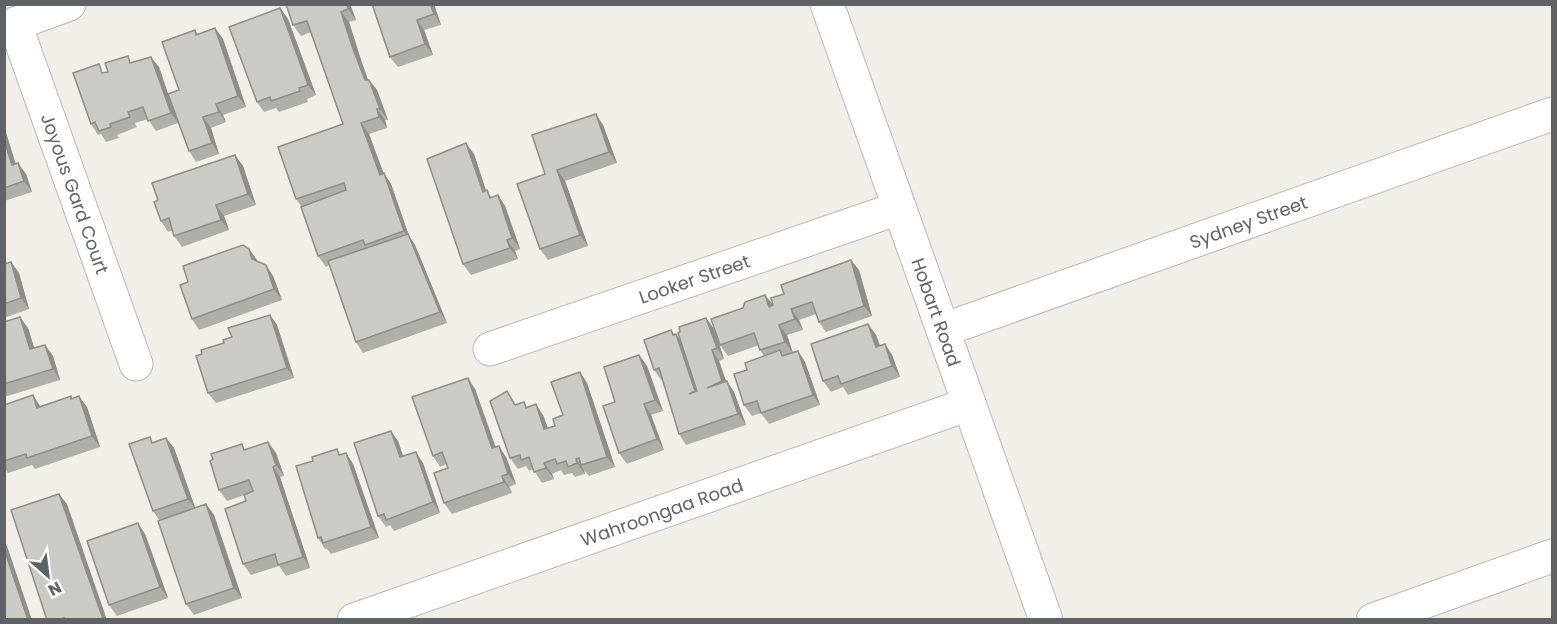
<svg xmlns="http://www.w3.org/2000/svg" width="1557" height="624" viewBox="0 0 1557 624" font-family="Poppins,sans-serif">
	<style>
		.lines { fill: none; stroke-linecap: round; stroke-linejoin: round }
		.street-casing { stroke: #b5b8bc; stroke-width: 35 }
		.street { stroke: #fff; stroke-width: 33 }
		.wall { fill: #afaea9 }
		.shaded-wall { fill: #8f8d8a }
		.building { fill: #cccac5; stroke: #8f8d8a; stroke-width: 1.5 }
		.labels { text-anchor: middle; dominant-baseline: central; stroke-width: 4.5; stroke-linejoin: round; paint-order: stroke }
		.street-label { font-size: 18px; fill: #5f6368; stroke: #fff }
	</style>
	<rect width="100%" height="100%" fill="#f1efe8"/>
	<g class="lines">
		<defs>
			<g id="street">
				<path id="s1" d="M827,4L1046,620"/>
				<path id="s2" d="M15,24L136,364"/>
				<path d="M4,28L69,4"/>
				<path id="s3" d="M943,330L1552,114"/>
				<path id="s4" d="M490,349L899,208"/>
				<path id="s5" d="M354,620L969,404"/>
				<path d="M1373,620L1552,556"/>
			</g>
		</defs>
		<use href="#street" class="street-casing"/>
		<use href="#street" class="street"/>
	</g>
	<g class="wall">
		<path d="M350,4L356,20L349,22L361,60L368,80H369L377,90L388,120H385L387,128L369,134L383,174L391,184L409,236L415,245L447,323L363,353L356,342L329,265L326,267L318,256L301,206L296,199L343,124L311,32L301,36L293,25Z"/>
		<path d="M372,4H434L441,25L424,30L433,55L398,67L390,57Z"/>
		<path d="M280,8L288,19L316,95L307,99L308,102L279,112L276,108L264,112L257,102Z"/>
		<path d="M215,28L223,39L246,107L223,115L226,122L211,128L219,154L196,162L189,151L178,123L156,131L148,119L135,123L137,127L117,135L119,138L106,142L101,134L98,135L91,124L104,73L132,62L159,67L168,94L179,90L195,30L198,34Z"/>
		<path d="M603,125L617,163L565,181L588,246L548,260L540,249L545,174Z"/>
		<path d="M4,126L16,164L26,174L32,192L4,201Z"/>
		<path d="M474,154L486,191L492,197L498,195L505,206L520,249L515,251L518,259L471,275L463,264Z"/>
		<path d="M235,155L243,166L256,205L224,216L229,230L182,247L174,236L173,230L168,232L161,221L158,200Z"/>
		<path d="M249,249L257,261L266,265L273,276L282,300L199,330L192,319L188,282Z"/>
		<path d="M4,260L6,264L11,262L19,273L29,309L4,318Z"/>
		<path d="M859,270L872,316L826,332L819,322L816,314L799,320L803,330L787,335L793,353L798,351L805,362L820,405L769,424L761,413L752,416L744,405L747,370L764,356L760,350L759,345L728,356L720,345L743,308L765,295L773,305Z"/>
		<path d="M270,315L277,325L294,378L216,403L208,393L202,354L224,343Z"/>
		<path d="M706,318L714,329L724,359L719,361L726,382L734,392L746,425L686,445L679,434L663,380L662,381L654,370L674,334L680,340Z"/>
		<path d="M4,322L28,328L34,348L45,345L53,356L60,380L4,397Z"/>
		<path d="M868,324L876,335L880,345L885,344L892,355L900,377L848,395L843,387L831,392L823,381Z"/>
		<path d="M639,355L647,366L663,411L651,415L664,450L627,464L619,453L615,402Z"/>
		<path d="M580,372L587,383L615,467L589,476L584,470L585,474L575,477L572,473L564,475L561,470L552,474L554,479L542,483L533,469L529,471L526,466L518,469L510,458L517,405L524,402L527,407L543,415L548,428L555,426L563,415Z"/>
		<path d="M475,389L495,447L506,457L516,484L509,487L512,493L452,514L444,503L448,468L446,464L440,467L433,456Z"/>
		<path d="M71,396L73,399L87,407L100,447L35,469L32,465L8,473L4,468V405L40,406Z"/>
		<path d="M166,438L174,448L195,508L206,504L214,515L242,598L194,615L186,604L159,520L153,511L154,442Z"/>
		<path d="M398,441L403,456L423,463L440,513L394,531L390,525L386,527L378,516Z"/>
		<path d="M246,450L276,453L284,476L280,477L310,568L286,576L279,566L251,575L243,564L246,501L245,495L227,501L219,490Z"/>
		<path d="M346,453L353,464L379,538L331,554L327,549H325L318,538L341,455Z"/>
		<path d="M145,534L168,598L117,616L109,605Z"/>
	</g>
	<g class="shaded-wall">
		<path d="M347,4H350L356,20L348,9Z"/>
		<path d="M430,4H434L441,25L434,14Z"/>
		<path d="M280,8L288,19L316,95L308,85Z"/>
		<path d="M341,12L349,22L361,60L372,91L365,80L353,49Z"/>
		<path d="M417,20L424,30L433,55L425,44Z"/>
		<path d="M215,28L223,39L246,107L238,96Z"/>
		<path d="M151,57L159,67L178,123L171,113Z"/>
		<path d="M369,80L377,90L388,120L380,109Z"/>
		<path d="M216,104L223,115L226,122L219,112Z"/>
		<path d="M377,109L385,120L387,128L379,117Z"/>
		<path d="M596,114L603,125L617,163L609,152Z"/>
		<path d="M203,117L211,128L219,154L212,143Z"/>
		<path d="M361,123L369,134L388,185L380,175Z"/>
		<path d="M4,126L19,176L12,165L4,140Z"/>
		<path d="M466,143L474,154L490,203L483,192Z"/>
		<path d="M235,155L243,166L256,205L248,194Z"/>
		<path d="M18,163L26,174L32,192L24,181Z"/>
		<path d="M557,170L565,181L588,246L580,235Z"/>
		<path d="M384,173L391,184L409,236L415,245L447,323L440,312L411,242L404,231Z"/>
		<path d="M498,195L505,206L520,249L512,238Z"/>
		<path d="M216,205L224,216L229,230L221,220Z"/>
		<path d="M507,240L515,251L518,259L510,248Z"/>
		<path d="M249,249L257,260L260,269L252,259Z"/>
		<path d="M851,260L859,270L872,316L864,306Z"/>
		<path d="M11,262L19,273L29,309L21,298Z"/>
		<path d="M266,265L273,276L282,300L274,289Z"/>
		<path d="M765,295L773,305L769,307Z"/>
		<path d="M791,309L799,320L803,330L795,319Z"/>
		<path d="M270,315L277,325L294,378L287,368Z"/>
		<path d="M20,317L28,328L38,360L30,349Z"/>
		<path d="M706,318L714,329L724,359L717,348Z"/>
		<path d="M868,324L876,335L884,357L876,347Z"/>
		<path d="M779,325L787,335L793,353L785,342Z"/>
		<path d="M671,330L677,338L676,334L683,344L703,402L695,391Z"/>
		<path d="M885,344L892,355L900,377L892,366Z"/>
		<path d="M45,345L53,356L60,380L53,369Z"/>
		<path d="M712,350L719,361L730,392L722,381Z"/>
		<path d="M798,351L805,362L820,405L813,395Z"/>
		<path d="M639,355L647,366L663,411L655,400Z"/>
		<path d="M580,372L587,383L615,467L607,457Z"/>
		<path d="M468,378L475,389L500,459L492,448Z"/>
		<path d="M727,381L734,392L746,425L738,414Z"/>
		<path d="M33,395L40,406L45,418L37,408Z"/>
		<path d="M79,396L87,407L100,447L92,436Z"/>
		<path d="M536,404L543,415L552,440L544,429Z"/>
		<path d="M644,404L651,415L664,450L657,439Z"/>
		<path d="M391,431L398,441L407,468L400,457Z"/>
		<path d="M166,438L174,448L196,510L188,499Z"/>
		<path d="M268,442L276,453L284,476L276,465Z"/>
		<path d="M499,446L506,457L516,484L508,474Z"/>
		<path d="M416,452L423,463L440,513L433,502Z"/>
		<path d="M346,453L353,464L379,538L371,527Z"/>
		<path d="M576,459L584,470L585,474L577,463Z"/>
		<path d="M544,463L552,474L554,479L546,468Z"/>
		<path d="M273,467L280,477L310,568L303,557Z"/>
		<path d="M502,476L509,487L512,493L504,482Z"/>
		<path d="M59,494L67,504L107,620L103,619Z"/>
		<path d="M206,504L214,515L242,598L234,588Z"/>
		<path d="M138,523L145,534L168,598L160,587Z"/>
		<path d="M4,542L7,546L32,620H28L4,549Z"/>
	</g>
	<g class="building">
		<path d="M286,4H347L348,9L341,12L353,49L365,80H369L380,109H377L379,117L361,123L380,175L384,173L404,231L365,245L363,240L318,256L301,207L346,190L344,183L296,199L278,147L343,124L307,21L293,25Z"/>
		<path d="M372,4H430L434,14L417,20L425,44L390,57Z"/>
		<path d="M280,8L308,85L299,88L300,91L271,101L270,97L257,102L229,27Z"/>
		<path d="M215,28L238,96L216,104L219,112L203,117L212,143L189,151L168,94L179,90L162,42L195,30L196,35Z"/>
		<path d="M128,56L130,63L151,57L171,113L148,121L143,107L128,112L130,117L110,124L111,127L99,131L95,122L91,124L73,73L99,64L102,73L108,72L105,63Z"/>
		<path d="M596,114L609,152L557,170L580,235L540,249L517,184L545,174L532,135Z"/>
		<path d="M4,140L12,165L18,163L24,181L4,188Z"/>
		<path d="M466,143L483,192L487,190L490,198L498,195L512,238L507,240L510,248L463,264L427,159Z"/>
		<path d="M235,155L248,194L216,205L221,220L174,236L169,218L161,221L154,202L158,200L152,183Z"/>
		<path d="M408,234L440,312L356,342L328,261Z"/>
		<path d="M243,245L249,249L252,259L266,265L274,289L192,319L180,285L188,282L183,266Z"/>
		<path d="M851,260L864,306L819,322L812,302L791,309L795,319L779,325L785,342L760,350L754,333L720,345L711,319L743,308L745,302L765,295L769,307L773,305L771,298L784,294L781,285Z"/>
		<path d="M11,262L21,298L4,304V264Z"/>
		<path d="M270,315L287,368L208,393L196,356L202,354L201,350L224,343L223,340L232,337L228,328Z"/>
		<path d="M20,317L30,349L45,345L53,369L4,384V322Z"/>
		<path d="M706,318L717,348L712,350L722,381L707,388L727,381L738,414L679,434L659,368L654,370L644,340L671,330L673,335L676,334L695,391L689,394L697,391L678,333L680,332L679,327Z"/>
		<path d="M868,324L876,347L885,344L892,366L841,384L838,376L823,381L811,344Z"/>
		<path d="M780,350L782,356L798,351L813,395L761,413L757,401L744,405L734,374L747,370L745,363Z"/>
		<path d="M639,355L655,400L644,404L657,439L619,453L603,406L615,402L604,367Z"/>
		<path d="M580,372L607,457L581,465L579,458L576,459L577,463L568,467L566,461L557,464L555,459L544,463L546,468L534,472L529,457L521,460L520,455L510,458L490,401L507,391L515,405L524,402L526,408L536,404L544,429L555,426L553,419L563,415L551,382Z"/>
		<path d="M468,378L492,448L499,446L508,474L502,476L504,482L444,503L434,473L448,468L442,452L433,456L412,397Z"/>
		<path d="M33,395L37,408L71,396V399L79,396L92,436L27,458L26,454L4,461V405Z"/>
		<path d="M391,431L400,457L416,452L433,502L386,520L384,514L378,516L354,443Z"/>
		<path d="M150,437L152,443L166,438L188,499L153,511L129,444Z"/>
		<path d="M268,442L276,465L273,467L303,557L278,565L275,554L243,564L225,509L246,501L244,495L253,491L249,480L219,490L210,461L213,459L211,454L242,444L244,450Z"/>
		<path d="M337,449L339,455L346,453L371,527L323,543L321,537L318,538L296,466L313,461L312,457Z"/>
		<path d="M59,494L103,619L101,620H64V618L58,620H47L11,510Z"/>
		<path d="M206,504L234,588L186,604L158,521Z"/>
		<path d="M138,523L160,587L109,605L87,541Z"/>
		<path d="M4,549L28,620H4Z"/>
	</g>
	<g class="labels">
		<g class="street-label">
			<text stroke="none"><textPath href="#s2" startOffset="180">Joyous Gard Court</textPath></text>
			<text stroke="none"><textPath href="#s3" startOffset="324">Sydney Street</textPath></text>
			<text stroke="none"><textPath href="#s4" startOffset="216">Looker Street</textPath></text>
			<text stroke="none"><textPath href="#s1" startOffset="327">Hobart Road</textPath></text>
			<text stroke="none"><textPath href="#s5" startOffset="326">Wahroongaa Road</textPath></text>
		</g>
	</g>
	<rect width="1557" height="624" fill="none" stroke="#5f6368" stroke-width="12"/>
	<g transform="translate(48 576) rotate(152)" stroke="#ffffff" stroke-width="4.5" paint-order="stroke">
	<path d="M0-4.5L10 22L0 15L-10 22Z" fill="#5f6368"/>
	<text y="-9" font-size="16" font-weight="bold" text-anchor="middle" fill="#5f6368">N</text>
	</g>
</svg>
